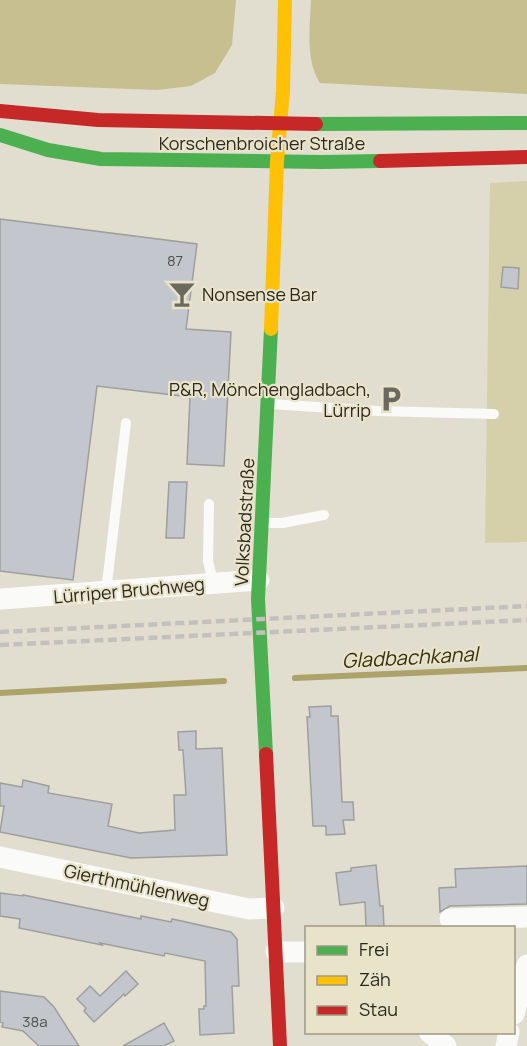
<svg xmlns="http://www.w3.org/2000/svg" width="527" height="1046" viewBox="0 0 527 1046" font-family="Manrope,sans-serif">
	<style>
		.green { fill: #d5cfaa }
		.forest { fill: #c7bf8f }
		.lines { fill: none; stroke-linecap: round; stroke-linejoin: round }
		.stream { stroke: #aca26a; stroke-width: 6 }
		.building { fill: #c3c7cd; stroke: #9e9f9d; stroke-width: 1.5 }
		.lane { stroke: #fafaf8; stroke-width: 10 }
		.street { stroke: #fafaf8; stroke-width: 21 }
		.fast { stroke: #4caf50; stroke-width: 14 }
		.slow { stroke: #ffc107; stroke-width: 14 }
		.jam { stroke: #c62828; stroke-width: 14 }
		.rail { stroke: #c2c1bd; stroke-width: 4.5; stroke-dasharray: 9 4.5; stroke-linecap: butt }
		.labels { text-anchor: middle; dominant-baseline: central; stroke-width: 4.5; stroke-linejoin: round; paint-order: stroke }
		.number-label { font-size: 15px; fill: #51504a }
		.street-label { font-size: 18px; fill: #2b291f; stroke: #e8e3c9 }
		.poi-label { font-size: 18px; fill: #2b291f; stroke: #e8e3c9; text-anchor: start }
		.water-label { font-size: 20px; font-style: italic; fill: #352f0d; stroke: #e8e3c9 }
	</style>
	<rect width="100%" height="100%" fill="#e1ded0"/>
	<path class="green" d="M527,181V542L485,543L490,183Z"/>
	<g class="forest">
		<path d="M0,0H236L232,45L215,73L191,86L157,90L0,84Z"/>
		<path d="M311,0H527V94L320,83C305,60 310,26 311,0Z"/>
	</g>
	<g class="lines">
		<g class="stream">
			<path d="M295,678L527,668"/>
			<path d="M0,693L224,681"/>
		</g>
	</g>
	<g class="building">
		<path d="M0,219L197,244L186,329L231,332L224,466L187,464L190,397L97,386L73,580L0,571Z"/>
		<path d="M503,267L519,268L518,289L501,287Z"/>
		<path d="M169,482H187L184,538H166Z"/>
		<path d="M331,706V716H338L342,802H353L354,820H343L345,834L326,835V826H313L307,717H310L309,707Z"/>
		<path d="M196,731V749L222,748L227,855L131,858L0,832L4,806H0V783L22,787L23,780L49,786L48,793L112,804L108,826L139,833L175,830L174,795H186L183,750H179L178,732Z"/>
		<path d="M376,865L380,906H383L384,927H366L365,902L340,905L336,873L351,871V868Z"/>
		<path d="M527,866V904L450,906L440,912L439,888L456,887L455,869Z"/>
		<path d="M0,893L23,896V895L141,919V916L171,922L172,919L231,932L237,939L239,986H232L234,1033L200,1035L199,1009H204V1006H206L205,961L165,953L164,956L100,943L102,945L19,928L20,919L0,916Z"/>
		<path d="M126,971L138,984L125,996L124,994L94,1022L84,1011L86,1008L77,999L90,986L100,996Z"/>
		<path d="M0,991L44,997L54,1007L79,1046H39L23,1031L2,1027L3,1023L0,1022Z"/>
		<path d="M164,1023L174,1041L164,1046H123Z"/>
	</g>
	<g class="lines">
		<g class="lane">
			<path d="M270,404L378,411L494,414"/>
			<path d="M209,504L208,561L213,582"/>
			<path d="M264,523H282L324,515"/>
			<path d="M106,592L126,423"/>
		</g>
		<g class="street">
			<path d="M0,599L259,580"/>
			<path d="M0,857L249,909L274,908"/>
			<path d="M450,919L527,917"/>
			<path d="M276,952H306"/>
			<path d="M514,1014L527,965"/>
			<path d="M429,1032L446,1046"/>
			<path d="M506,1046L509,1032"/>
		</g>
		<g class="fast">
			<path d="M316,124L527,123"/>
			<path d="M0,135L48,150L101,159L322,162L380,161"/>
			<path d="M266,754L258,599L271,329"/>
		</g>
		<path class="slow" d="M271,329L277,161L283,91L285,0"/>
		<g class="jam">
			<path d="M0,111L98,120L316,124"/>
			<path d="M380,161L527,157"/>
			<path d="M266,754L280,1046"/>
		</g>
		<g class="rail">
			<path d="M0,632L527,606"/>
			<path d="M0,645L527,620"/>
		</g>
	</g>
	<defs>
		<symbol id="bar-bare" viewBox="-9 -9 18 18"><path d="M-6-5H6L.8 .8V4.5H3.5V6h-7V4.5H-.8V.8Z" fill="#6b685d" stroke="#e8e3c9" stroke-width="2.5" paint-order="stroke"/></symbol>
		<symbol id="parking-bare" viewBox="-9 -9 18 18"><path d="M-3.5-5.5H1a3.5 3.5 0 0 1 0 7H-1V5.5H-3.5ZM-1-3.4V-.6H.8a1.4 1.4 0 0 0 0-2.8Z" fill="#6b685d" stroke="#e8e3c9" stroke-width="2.5" paint-order="stroke"/></symbol>
	</defs>
	<g fill-rule="evenodd">
		<use href="#bar-bare" x="163" y="275" width="38" height="38"/>
		<use href="#parking-bare" x="372" y="380" width="38" height="38"/>
	</g>
	<g class="labels">
		<g class="number-label">
			<text x="175" y="260">87</text>
			<text x="35" y="1021">38a</text>
		</g>
		<g class="street-label">
			<text x="262" y="143">Korschenbroicher Straße</text>
			<text transform="translate(244 522) rotate(-87)">Volksbadstraße</text>
			<text transform="translate(129 590) rotate(-5)">Lürriper Bruchweg</text>
			<text transform="translate(137 885) rotate(12)">Gierthmühlenweg</text>
		</g>
		<g class="poi-label">
			<text x="202" y="294">Nonsense Bar</text>
			<text x="371" y="389" text-anchor="end">P&amp;R, Mönchengladbach,<tspan x="371" dy="21">Lürrip</tspan></text>
		</g>
		<g class="water-label">
			<text transform="translate(410 657) rotate(-3)">Gladbachkanal</text>
		</g>
	</g>
	<rect x="305" y="926" width="210" height="108" fill="#e8e3c9" stroke="#9c9985" stroke-width="1.5"/>
	<rect x="317" y="946" width="30" height="9" fill="#4caf50" stroke="#9c9985" stroke-width="1.5"/>
	<text x="359" y="956" font-size="18" fill="#2b291f">Frei</text>
	<rect x="317" y="976" width="30" height="9" fill="#ffc107" stroke="#9c9985" stroke-width="1.5"/>
	<text x="359" y="986" font-size="18" fill="#2b291f">Zäh</text>
	<rect x="317" y="1006" width="30" height="9" fill="#c62828" stroke="#9c9985" stroke-width="1.5"/>
	<text x="359" y="1016" font-size="18" fill="#2b291f">Stau</text>
</svg>
